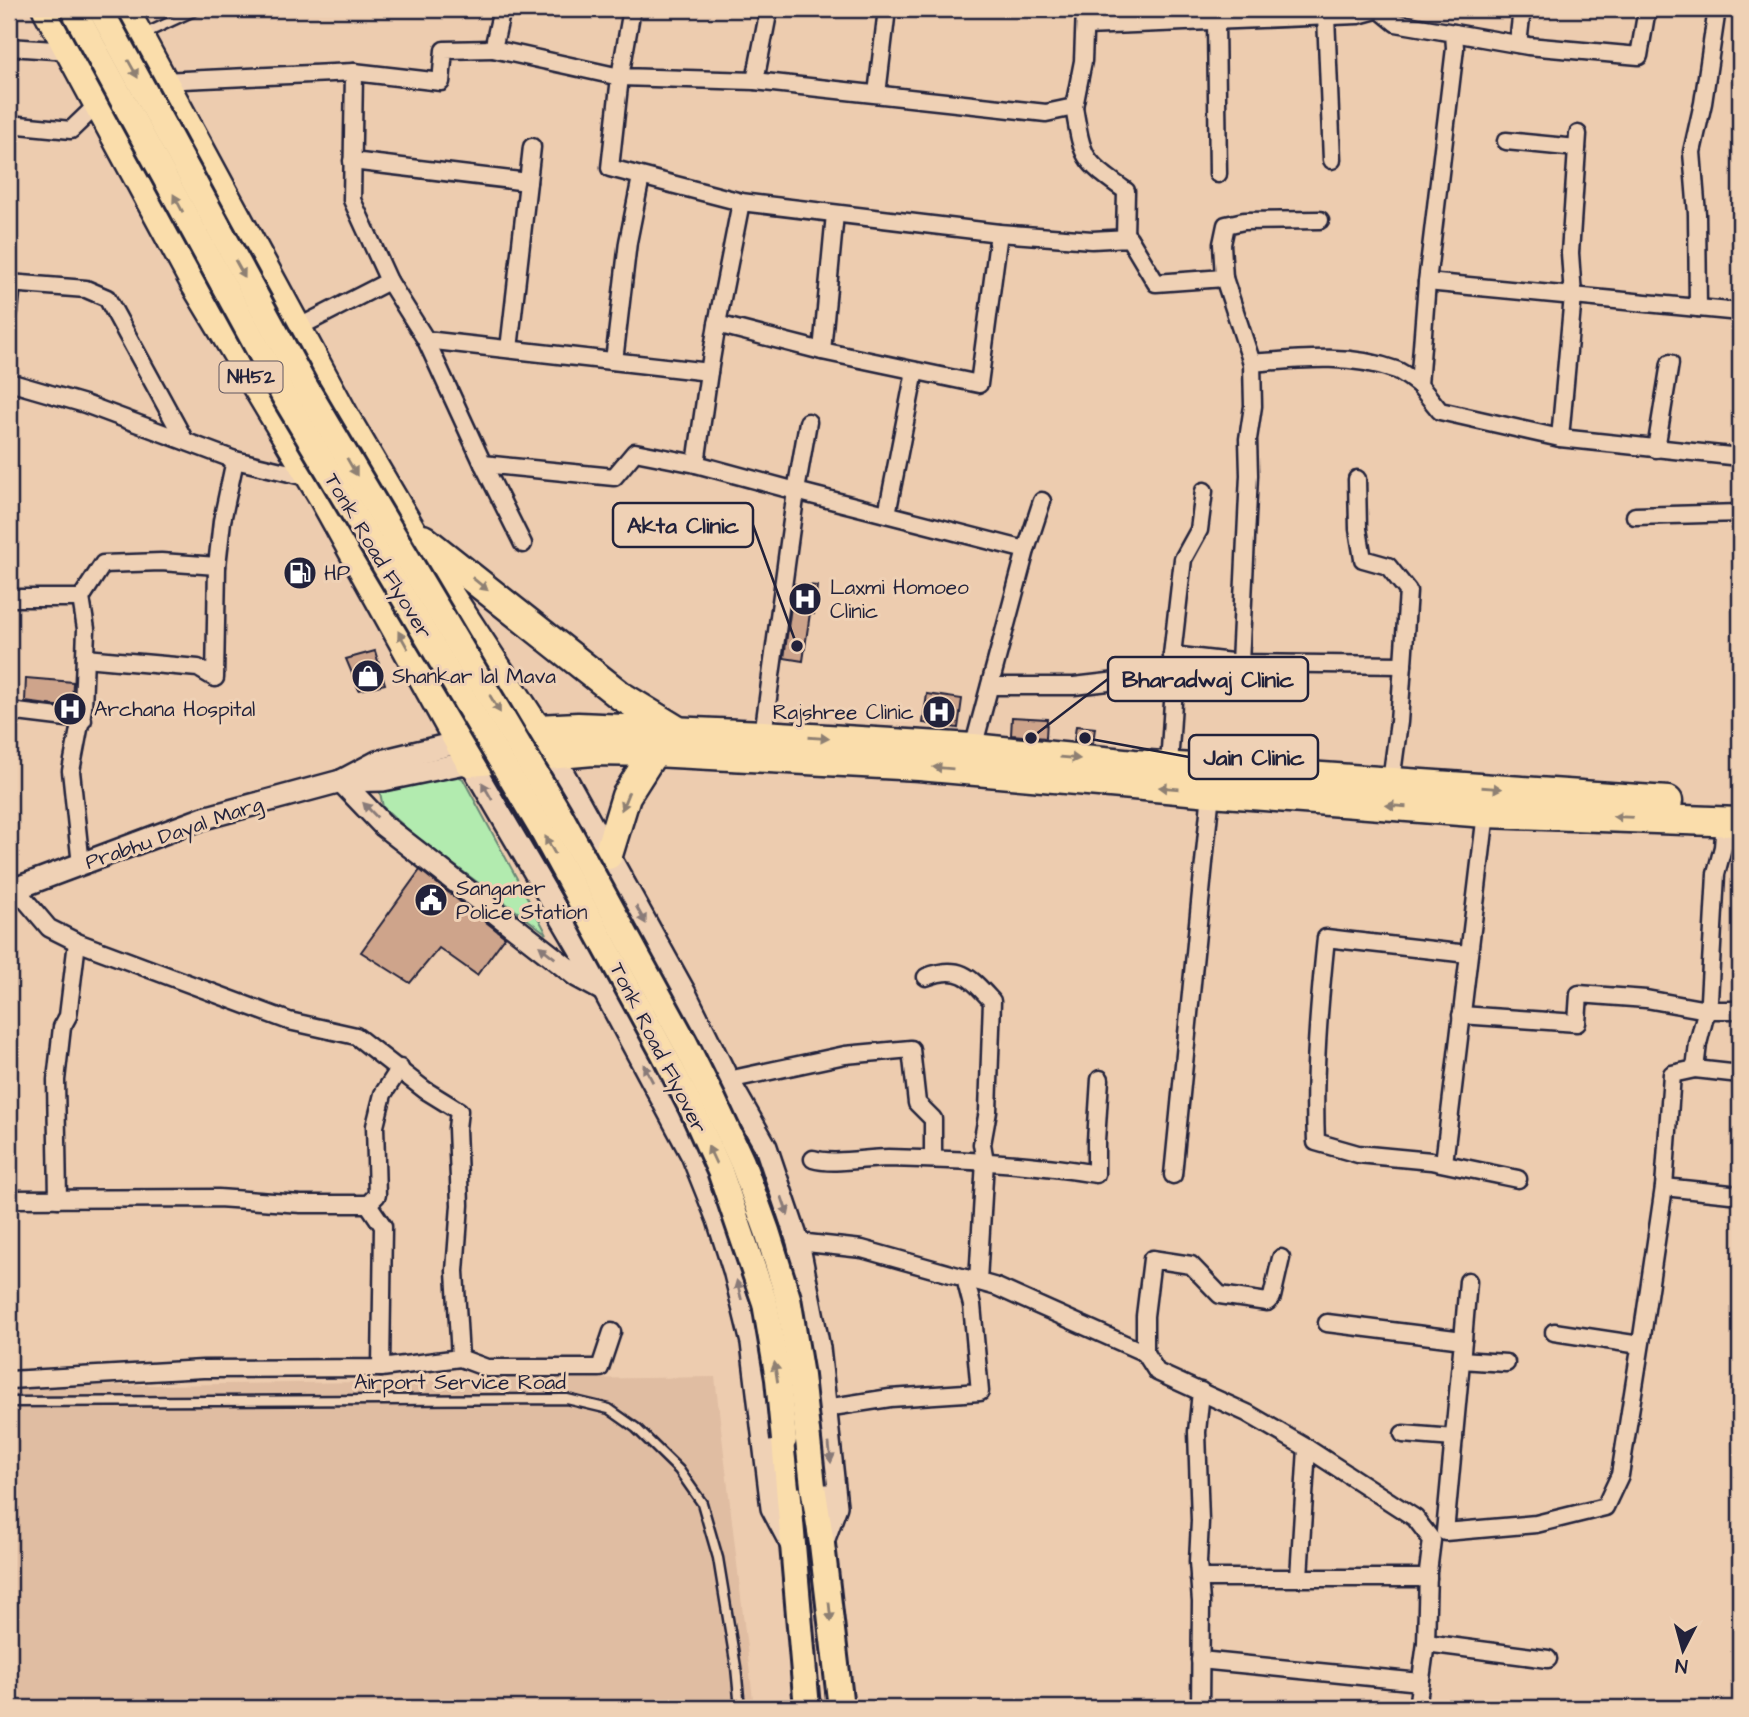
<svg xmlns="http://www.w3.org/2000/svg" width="1749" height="1717" viewBox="0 0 1749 1717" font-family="'Architects Daughter',sans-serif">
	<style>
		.built { fill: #e0bda2 }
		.green { fill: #b2ebaf; stroke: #6a8675; stroke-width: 2 }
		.building { fill: #cea48b; stroke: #22223b; stroke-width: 2 }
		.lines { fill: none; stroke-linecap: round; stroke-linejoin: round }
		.lane-casing { stroke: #22223b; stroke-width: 13 }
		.street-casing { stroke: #22223b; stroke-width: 21 }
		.secondary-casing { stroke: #22223b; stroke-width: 26 }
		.primary-casing { stroke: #22223b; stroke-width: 30 }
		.highway-casing { stroke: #22223b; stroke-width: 33 }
		.lane { stroke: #efd1b5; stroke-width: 8 }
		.street { stroke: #efd1b5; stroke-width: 16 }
		.secondary { stroke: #efd1b5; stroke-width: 21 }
		.primary { stroke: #faddab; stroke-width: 24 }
		.highway { stroke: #faddab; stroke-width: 28 }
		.primary-bridge-casing { stroke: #22223b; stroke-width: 30; stroke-linecap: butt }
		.primary-bridge { stroke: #faddab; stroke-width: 24 }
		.oneway { fill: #8e8073 }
		.oneway2 { fill: #887a78 }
		.labels { text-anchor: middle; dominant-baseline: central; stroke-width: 6; stroke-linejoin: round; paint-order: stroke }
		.shield { fill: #efd1b5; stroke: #605660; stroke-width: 2 }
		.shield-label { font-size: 19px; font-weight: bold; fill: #22223b }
		.street-label { font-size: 21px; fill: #22223b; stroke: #efd1b5 }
		.poi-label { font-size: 21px; fill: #22223b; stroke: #efd1b5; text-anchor: start }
		.leader { fill: none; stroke: #22223b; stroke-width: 2.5 }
		.callout-dot { fill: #22223b; stroke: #efd1b5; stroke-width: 2.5 }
		.callout { fill: #efd1b5; stroke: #22223b; stroke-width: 2.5 }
		.callout-label { font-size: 23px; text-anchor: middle; font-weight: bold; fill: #22223b }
	</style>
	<rect width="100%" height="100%" fill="#edccaf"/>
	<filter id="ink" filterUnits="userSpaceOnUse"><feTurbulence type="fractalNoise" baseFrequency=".0143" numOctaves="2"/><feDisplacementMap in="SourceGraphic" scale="14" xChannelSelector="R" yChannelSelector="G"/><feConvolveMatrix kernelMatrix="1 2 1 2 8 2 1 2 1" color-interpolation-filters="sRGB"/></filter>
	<g filter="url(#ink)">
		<path class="built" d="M715,1377L754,1708H9V1387Z"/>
		<path class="green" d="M451,772L463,779L547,934L414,835L383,807L379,788Z"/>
		<g class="building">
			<path d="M794,584L817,586L814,614L810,613L803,661L784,658Z"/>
			<path d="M375,651L385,684L359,690L346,659Z"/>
			<path d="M26,678L73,682L72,708L25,702Z"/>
			<path d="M927,694L962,699L958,728L923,723Z"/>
			<path d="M1012,717L1047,719L1046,738L1011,735Z"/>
			<path d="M1076,726L1095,728L1093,743L1074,741Z"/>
			<path d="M420,870L505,937L477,975L439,948L410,983L361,952Z"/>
		</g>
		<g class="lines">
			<defs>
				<g id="lane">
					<path d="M144,34L198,9"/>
					<path d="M9,1402L567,1399L609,1409L636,1428L679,1470L702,1503L718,1558L736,1667L740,1708"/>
				</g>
				<g id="street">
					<path d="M502,9L493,49L620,77L610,168L741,202"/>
					<path d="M632,9L620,77L755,81L1046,113L1074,107L1083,61L1085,9"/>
					<path d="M1380,10L1396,23L1454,33L1455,48L1427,282L1419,385L1440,411L1502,425L1560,438L1740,457"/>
					<path d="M1326,16L1332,160"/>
					<path d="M1216,21L1218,174"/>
					<path d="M1085,26L1358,15L1380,9"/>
					<path d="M1454,33L1528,46L1639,56L1647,9"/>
					<path d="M1518,44L1522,9"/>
					<path d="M9,47L69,51"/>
					<path d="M354,72L352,200L389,281"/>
					<path d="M162,81L354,72L441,82L444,50L493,49"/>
					<path d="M755,81L769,9"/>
					<path d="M877,94L887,9"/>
					<path d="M1074,107C1083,161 1083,160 1126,191L1125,238"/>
					<path d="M9,124L71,130L99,103"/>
					<path d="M1506,141L1577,148"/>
					<path d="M352,161L528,182"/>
					<path d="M1224,278L1222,244L1226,225L1244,221L1320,220"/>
					<path d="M1427,282L1698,308L1697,214L1692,152L1703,103L1717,9"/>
					<path d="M9,283L86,289L107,298L185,441"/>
					<path d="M1698,308L1740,312"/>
					<path d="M9,312L12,284"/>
					<path d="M292,323L305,324L389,281L426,340L709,372L717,324L822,351L979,384L999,233"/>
					<path d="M717,324L741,202L999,233L1092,240L1129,238L1156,283L1224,278L1252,363L1253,406L1248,439L1249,475L1240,663L1403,665"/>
					<path d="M426,340L483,464L614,477L635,452L696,464"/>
					<path d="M509,349L532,147"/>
					<path d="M822,351L835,214"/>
					<path d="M614,361L628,242L641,177"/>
					<path d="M1252,363C1300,359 1349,353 1396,370C1404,373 1412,380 1419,385"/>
					<path d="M709,372L696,464L796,491L763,735"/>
					<path d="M9,382L85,404L235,460L311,478"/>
					<path d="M808,422L796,491L1026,550L973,748"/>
					<path d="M1560,438L1573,296L1570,253L1578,134"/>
					<path d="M1656,449L1670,363"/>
					<path d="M483,464L523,544"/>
					<path d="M1357,479L1358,529L1363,559L1388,566L1408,591L1399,722L1391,781"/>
					<path d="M887,514L915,371"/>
					<path d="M1635,516L1740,513"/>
					<path d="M1026,550L1042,501"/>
					<path d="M9,598H81L86,629L83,708L71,771L81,865"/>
					<path d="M81,598L103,564L161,562L217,566L222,521L235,460"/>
					<path d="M1172,655L1240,663"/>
					<path d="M85,658L198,668L215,678L217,566"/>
					<path d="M990,686H1074L1117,681L1174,686"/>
					<path d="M9,711L83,720"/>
					<path d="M1169,766L1174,686L1172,655L1183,559L1199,530L1204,491"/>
					<path d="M16,889L49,928L77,942L289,1021L356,1036L425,1090L459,1111L457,1128L460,1205L455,1271L460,1358"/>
					<path d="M1468,954L1326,938C1319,1006 1313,1074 1316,1142L1358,1154L1431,1161L1518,1179"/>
					<path d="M926,977C960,964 970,977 992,1001L988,1111L982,1144L985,1161L978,1281"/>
					<path d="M1461,1015L1577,1023L1579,994L1646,999L1707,1010H1740"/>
					<path d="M1695,1069L1740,1074"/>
					<path d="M728,1080L845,1055L911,1049L917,1103L933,1119V1159"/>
					<path d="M813,1159C832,1165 866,1158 888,1158C958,1160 1027,1162 1096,1174V1141L1100,1079"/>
					<path d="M1444,1163L1486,813"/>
					<path d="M1173,1175L1211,792"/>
					<path d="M1664,1187L1740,1195"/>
					<path d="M9,1199L218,1198L301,1204H368L377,1195L375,1126L383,1094L400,1068"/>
					<path d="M58,1199L56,1080L62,1027L68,1016L77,942"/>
					<path d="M368,1204L383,1226L381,1368"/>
					<path d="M798,1242L862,1249L997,1287L1145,1353"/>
					<path d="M1281,1258L1272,1297L1267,1302L1220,1295L1191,1265L1152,1259L1145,1316V1353L1157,1372L1247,1413L1307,1448L1415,1518L1432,1540L1428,1572L1426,1643L1417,1708"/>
					<path d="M1327,1323L1463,1340L1445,1532L1536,1524L1605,1507L1620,1475L1643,1330L1664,1187L1672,1074L1695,1069L1698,1044L1709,1000L1716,874L1723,847L1725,821"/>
					<path d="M1554,1332L1640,1345"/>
					<path d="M1463,1340L1468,1281"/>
					<path d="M1461,1360L1506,1363"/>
					<path d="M9,1380L203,1369L381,1368L460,1358L487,1368H600L612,1332"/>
					<path d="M832,1407L890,1398L980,1392L972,1305L965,1278"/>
					<path d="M1403,1434L1454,1438"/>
					<path d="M1299,1577L1307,1448"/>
					<path d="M1199,1578H1428"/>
					<path d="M1426,1643L1548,1659"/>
					<path d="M1200,1660L1420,1682"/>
					<path d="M1200,1708L1201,1602L1198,1562L1200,1521L1197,1432L1201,1391"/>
				</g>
				<g id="secondary">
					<path d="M553,755L686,995L728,1080L766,1147L798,1242L819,1348L836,1506L822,1544"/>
					<path d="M341,781L383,780L470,762L604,991L692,1155L718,1220L734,1270L752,1343L772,1508L791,1544"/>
					<path d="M341,781L384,826L577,976L601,989"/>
					<path d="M9,891L204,818L341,781L377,762L460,742"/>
				</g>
				<g id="primary">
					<path d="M784,1440L807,1708"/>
					<path d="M813,1486L822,1544L841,1708"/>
				</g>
				<g id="highway">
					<path d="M47,9L196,285L323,497L470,762L593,751L654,752L919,766L1211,792L1486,813L1740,822"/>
					<path d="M124,9L346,419L448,593L546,743"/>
					<path d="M423,539L621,696L675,729"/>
					<path d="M487,738L537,729L578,727L763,735L973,748L1134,764L1668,801"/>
					<path d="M608,855L626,796L654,752"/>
				</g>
			</defs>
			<use href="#lane" class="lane-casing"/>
			<use href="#street" class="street-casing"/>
			<use href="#secondary" class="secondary-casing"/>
			<use href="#primary" class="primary-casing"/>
			<use href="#highway" class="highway-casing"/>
			<use href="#lane" class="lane"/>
			<use href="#street" class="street"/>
			<use href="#secondary" class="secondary"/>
			<use href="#primary" class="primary"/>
			<use href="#highway" class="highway"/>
			<defs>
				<g id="primary-bridge">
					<path d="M73,9L285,398L539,825L664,1054L692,1109L720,1171L765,1303L778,1379L784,1440"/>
					<path d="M100,9L305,386L559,813L685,1043L713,1099L742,1162L767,1231L788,1298L801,1376L813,1486"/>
				</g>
			</defs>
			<use href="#primary-bridge" class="primary-bridge-casing"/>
			<use href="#primary-bridge" class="primary-bridge"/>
		</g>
		<defs><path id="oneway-solid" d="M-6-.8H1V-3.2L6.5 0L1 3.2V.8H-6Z" transform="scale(1.75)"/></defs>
		<g class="oneway">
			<use href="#oneway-solid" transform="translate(133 69) rotate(61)"/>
			<use href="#oneway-solid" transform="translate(178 203) rotate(-118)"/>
			<use href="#oneway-solid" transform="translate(240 269) rotate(61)"/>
			<use href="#oneway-solid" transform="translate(352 467) rotate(60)"/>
			<use href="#oneway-solid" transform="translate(480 584) rotate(39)"/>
			<use href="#oneway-solid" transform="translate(403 640) rotate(-119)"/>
			<use href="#oneway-solid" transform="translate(495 704) rotate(59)"/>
			<use href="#oneway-solid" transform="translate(819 738) rotate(4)"/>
			<use href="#oneway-solid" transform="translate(1070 758) rotate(5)"/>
			<use href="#oneway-solid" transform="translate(943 768) rotate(-175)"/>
			<use href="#oneway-solid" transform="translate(1169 788) rotate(-175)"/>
			<use href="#oneway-solid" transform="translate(1492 788) rotate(4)"/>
			<use href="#oneway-solid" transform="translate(625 801) rotate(112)"/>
			<use href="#oneway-solid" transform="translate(1396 806) rotate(-176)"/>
			<use href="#oneway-solid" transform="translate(1623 817) rotate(-178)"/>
			<use href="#oneway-solid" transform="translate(550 845) rotate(-119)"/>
			<use href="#oneway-solid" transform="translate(712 1155) rotate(-115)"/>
			<use href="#oneway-solid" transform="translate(776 1372) rotate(-99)"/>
			<use href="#oneway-solid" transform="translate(830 1612) rotate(84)"/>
		</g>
		<g class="oneway2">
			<use href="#oneway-solid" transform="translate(487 791) rotate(-120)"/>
			<use href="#oneway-solid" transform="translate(370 810) rotate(-134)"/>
			<use href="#oneway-solid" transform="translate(641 915) rotate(61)"/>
			<use href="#oneway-solid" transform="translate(547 952) rotate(-142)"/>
			<use href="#oneway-solid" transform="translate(648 1073) rotate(-118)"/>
			<use href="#oneway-solid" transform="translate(785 1206) rotate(71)"/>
			<use href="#oneway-solid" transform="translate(739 1290) rotate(-104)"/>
			<use href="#oneway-solid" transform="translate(830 1453) rotate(84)"/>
		</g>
	</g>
	<defs>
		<symbol id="fuel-disc" viewBox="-11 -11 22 22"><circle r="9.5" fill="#22223b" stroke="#efd1b5"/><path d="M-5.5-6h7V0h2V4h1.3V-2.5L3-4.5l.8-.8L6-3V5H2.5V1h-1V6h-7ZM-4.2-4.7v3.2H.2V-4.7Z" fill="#fff"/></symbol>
		<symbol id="hospital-disc" viewBox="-11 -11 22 22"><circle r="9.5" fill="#22223b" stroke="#efd1b5"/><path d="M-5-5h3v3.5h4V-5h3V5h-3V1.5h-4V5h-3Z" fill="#fff"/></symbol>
		<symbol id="shop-disc" viewBox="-11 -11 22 22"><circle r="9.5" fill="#22223b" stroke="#efd1b5"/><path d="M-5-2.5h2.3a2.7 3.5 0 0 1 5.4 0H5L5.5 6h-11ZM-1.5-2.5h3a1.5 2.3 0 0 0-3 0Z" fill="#fff"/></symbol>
		<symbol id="civic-disc" viewBox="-11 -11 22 22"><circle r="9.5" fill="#22223b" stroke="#efd1b5"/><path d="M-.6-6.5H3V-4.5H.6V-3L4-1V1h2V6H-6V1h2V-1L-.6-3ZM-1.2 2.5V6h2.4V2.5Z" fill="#fff"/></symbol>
	</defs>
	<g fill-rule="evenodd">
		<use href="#fuel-disc" x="281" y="554" width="38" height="38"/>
		<use href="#hospital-disc" x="786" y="580" width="38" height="38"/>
		<use href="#shop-disc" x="349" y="657" width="38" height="38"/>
		<use href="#hospital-disc" x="51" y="690" width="38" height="38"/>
		<use href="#hospital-disc" x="920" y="693" width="38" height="38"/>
		<use href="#civic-disc" x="412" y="881" width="38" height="38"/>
	</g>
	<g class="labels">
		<rect class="shield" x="219.5" y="361.5" width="63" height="31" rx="5"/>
		<g class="shield-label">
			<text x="251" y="377">NH52</text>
		</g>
		<g class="street-label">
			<text transform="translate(378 556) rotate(59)">Tonk Road Flyover</text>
			<text transform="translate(174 833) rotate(-19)">Prabhu Dayal Marg</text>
			<text transform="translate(658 1048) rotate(63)">Tonk Road Flyover</text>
			<text x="460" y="1382">Airport Service Road</text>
		</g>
		<g class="poi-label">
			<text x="324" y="573">HP</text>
			<text x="830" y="587">Laxmi Homoeo<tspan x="830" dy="24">Clinic</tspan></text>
			<text x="392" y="676">Shankar lal Mava</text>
			<text x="94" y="709">Archana Hospital</text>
			<text x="914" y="712" text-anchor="end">Rajshree Clinic</text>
			<text x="456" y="888">Sanganer<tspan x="456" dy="24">Police Station</tspan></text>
		</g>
	</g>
	<path class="leader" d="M797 646L753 525M1031 738L1108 679M1085 738L1189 757"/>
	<g class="callout-dot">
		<circle cx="797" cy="646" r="7"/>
		<circle cx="1031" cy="738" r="7"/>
		<circle cx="1085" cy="738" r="7"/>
	</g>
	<g class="callout">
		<rect x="613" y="503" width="140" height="44" rx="7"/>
		<rect x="1108" y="657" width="200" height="44" rx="7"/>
		<rect x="1189" y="735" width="129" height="44" rx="7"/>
	</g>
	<g class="callout-label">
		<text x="683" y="533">Akta Clinic</text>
		<text x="1208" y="687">Bharadwaj Clinic</text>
		<text x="1254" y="765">Jain Clinic</text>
	</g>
	<rect width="1749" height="1717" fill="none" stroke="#efd1b5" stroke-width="35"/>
	<rect x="18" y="18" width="1714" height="1682" fill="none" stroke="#22223b" stroke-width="2.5" filter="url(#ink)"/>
	<g transform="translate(1683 1650) rotate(186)" stroke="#efd1b5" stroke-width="5" paint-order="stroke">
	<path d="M0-5L12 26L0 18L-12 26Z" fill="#22223b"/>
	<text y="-10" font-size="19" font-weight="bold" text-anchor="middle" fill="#22223b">N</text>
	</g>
</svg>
